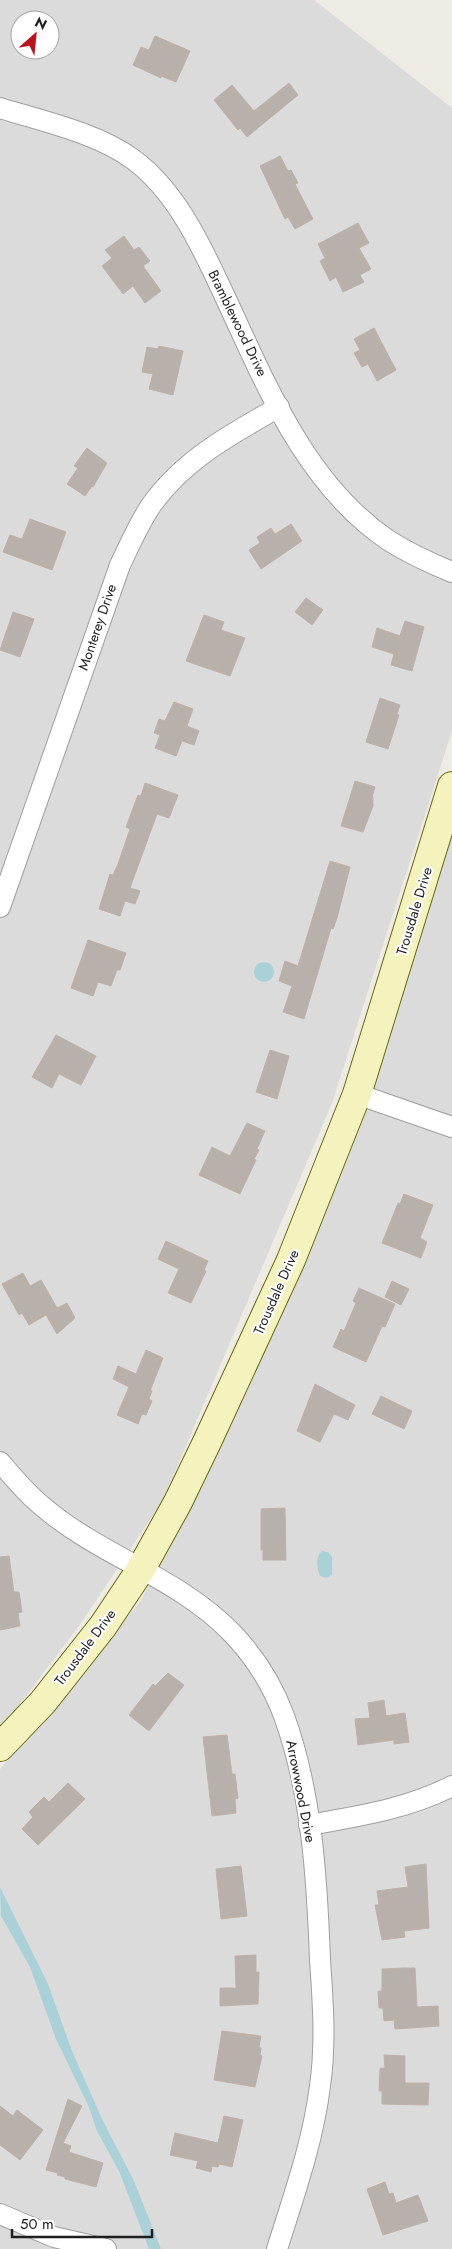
<svg xmlns="http://www.w3.org/2000/svg" width="452" height="2249" viewBox="0 0 452 2249" font-family="Jost,sans-serif">
	<style>
		.residential { fill: #dcdbdb; fill-rule: evenodd }
		.water { fill: #aad1d8 }
		.building { fill: #b8b0ab; stroke: #bfb1a9 }
		.lines { fill: none; stroke-linecap: round; stroke-linejoin: round }
		.street-casing { stroke: #9f9f9f; stroke-width: 22 }
		.secondary-casing { stroke: #686c0e; stroke-width: 30 }
		.street { stroke: #fff; stroke-width: 20 }
		.secondary { stroke: #f4f3be; stroke-width: 28 }
		.labels { text-anchor: middle; dominant-baseline: central; stroke-width: 4; stroke-linejoin: round; paint-order: stroke }
		.street-label { font-size: 14px; fill: #1e1e1e; stroke: #fff }
	</style>
	<rect width="100%" height="100%" fill="#eeebe5"/>
	<g class="residential">
		<path d="M0,0H314L452,108V731L332,1103L163,1500L79,1626L20,1704L0,1724ZM20,20H50V50H20Z"/>
		<path d="M452,832V2249H0V1769L140,1602L191,1502L357,1129L385,1050Z"/>
	</g>
	<g class="water">
		<circle cx="264" cy="972" r="10"/>
		<path d="M322,1551L328,1552L332,1557V1575L326,1578L320,1576C317,1569 315,1556 322,1551Z"/>
		<path d="M0,1887L48,1984L72,2051L103,2121L134,2181L161,2249H149L119,2171L97,2131L88,2105L56,2039L30,1967L1,1916Z"/>
	</g>
	<g class="building">
		<path d="M155,36L190,51L176,82L161,76V78L133,65L141,47L149,50Z"/>
		<path d="M289,83L298,95L247,137L240,128L238,130L214,100L232,85L254,111Z"/>
		<path d="M280,156L288,171L291,170L298,183L295,184L313,219L295,229L288,217L285,219L260,166Z"/>
		<path d="M358,223L369,243L359,248L371,269L360,275L364,282L343,292L336,277L330,281L320,261L325,258L318,244Z"/>
		<path d="M124,236L134,250L139,247L150,261L143,266L161,291L145,303L133,286L123,294L102,266L112,258L105,250Z"/>
		<path d="M374,328L396,370L377,381L368,364L362,367L354,353L360,350L354,339Z"/>
		<path d="M159,346L183,351L173,395L149,389L153,374L142,372L147,347L158,349Z"/>
		<path d="M87,448L107,463L93,487L92,486L85,496L67,484L78,468L74,466Z"/>
		<path d="M30,519L66,532L52,570L3,552L10,535L22,539Z"/>
		<path d="M291,524L302,541L261,569L249,550L260,543L257,537L271,528L275,534Z"/>
		<path d="M306,598L323,610L312,625L295,612Z"/>
		<path d="M13,612L34,619L20,657L0,650Z"/>
		<path d="M204,615L224,622L221,630L245,638L230,676L186,661Z"/>
		<path d="M405,621L424,627L412,671L391,665L394,654L372,647L377,628L400,636Z"/>
		<path d="M380,698L400,705L397,714L399,715L388,749L366,742Z"/>
		<path d="M174,702L193,709L187,726L199,731L194,745L182,741L176,756L155,748L160,735L154,733L159,719L165,721Z"/>
		<path d="M355,781L375,787L372,797H373V806L363,832L341,826Z"/>
		<path d="M145,783L178,795L169,818L157,814L130,888L140,891L135,904L125,901L120,916L99,909L110,874L113,875L118,864L130,829L126,827L138,795L141,796Z"/>
		<path d="M330,861L350,867L337,918L333,929L331,928L304,1019L283,1012L292,986L279,981L285,961L298,966Z"/>
		<path d="M88,940L126,953L120,970H117L111,986L98,982L93,996L71,988Z"/>
		<path d="M56,1035L96,1056L81,1085L59,1074L52,1088L32,1077Z"/>
		<path d="M270,1050L289,1056L277,1099L256,1092Z"/>
		<path d="M247,1123L265,1131L257,1149L259,1150L254,1159L256,1160L240,1194L199,1175L212,1147L230,1156Z"/>
		<path d="M404,1194L433,1205L420,1238L427,1242L421,1258L382,1243L398,1203L400,1204Z"/>
		<path d="M166,1241L208,1261L204,1270L206,1271L191,1303L168,1293L179,1269L158,1259Z"/>
		<path d="M23,1273L30,1286L41,1280L57,1308L67,1303L75,1318L57,1334L46,1315L29,1325L22,1313L19,1315L2,1284Z"/>
		<path d="M392,1281L409,1289L401,1305L385,1297Z"/>
		<path d="M359,1288L395,1304L385,1327L382,1326L366,1362L333,1347L341,1329L344,1331L356,1303L353,1301Z"/>
		<path d="M146,1350L163,1358L150,1391H152L149,1399L152,1401L146,1415L142,1414L138,1424L117,1415L129,1387L113,1379L118,1366L136,1374Z"/>
		<path d="M315,1384L355,1405L348,1420L334,1414L320,1442L297,1431Z"/>
		<path d="M381,1396L412,1411L404,1429L372,1414Z"/>
		<path d="M285,1508L286,1560H263V1550H261V1509Z"/>
		<path d="M9,1556L14,1592H19L22,1612L18,1613L20,1626L0,1630V1557Z"/>
		<path d="M168,1673L184,1685L149,1731L129,1715L153,1684L155,1686Z"/>
		<path d="M384,1700L386,1716L405,1713L409,1742L394,1744V1740L358,1745L355,1719L370,1718L368,1703Z"/>
		<path d="M227,1735L232,1774H235L238,1798L235,1799L236,1813L212,1816L203,1737Z"/>
		<path d="M68,1783L85,1799L38,1845L22,1829L33,1817L29,1812L44,1797L49,1802Z"/>
		<path d="M426,1864L429,1928L404,1931L405,1937L382,1940L375,1905H379L377,1891L408,1887L405,1867Z"/>
		<path d="M241,1866L247,1916L221,1919L216,1869Z"/>
		<path d="M256,1955V1972H259L258,2004L220,2006V1988H236L235,1956Z"/>
		<path d="M404,1968H415L417,2007L438,2006L439,2026L395,2029L394,2020L384,2021L383,2008H379L378,1991H382V1969Z"/>
		<path d="M222,2031L261,2036L259,2047L261,2048L260,2055L262,2056L255,2087L214,2080Z"/>
		<path d="M384,2055L405,2056V2083H429L428,2105L382,2104V2091H379L380,2068H385Z"/>
		<path d="M68,2099L82,2106L63,2143L71,2146L69,2152L103,2163L96,2187L65,2179V2177L57,2175L58,2173L46,2170Z"/>
		<path d="M0,2106L13,2116L17,2110L43,2130L20,2160L0,2145Z"/>
		<path d="M224,2116L243,2120L232,2167L219,2164L218,2167L212,2166L211,2172L196,2168L198,2161L170,2155L175,2133L218,2143Z"/>
		<path d="M385,2182L389,2194L393,2193L396,2203L418,2195L428,2221L383,2235L367,2189Z"/>
	</g>
	<g class="lines">
		<defs>
			<g id="street">
				<path d="M0,108C42,121 98,133 134,160C174,190 198,239 219,284C262,374 301,481 388,540C408,553 430,563 452,572"/>
				<path d="M0,907L120,565C130,544 139,523 152,504C185,459 231,434 279,407"/>
				<path d="M357,1094L452,1127"/>
				<path d="M0,1462C13,1477 26,1493 42,1506C100,1556 178,1577 232,1633C254,1656 273,1686 284,1716C312,1793 317,1879 320,1960C323,2002 326,2044 320,2086C313,2142 294,2195 277,2249"/>
				<path d="M309,1825C359,1816 407,1809 452,1786"/>
				<path d="M0,2214L54,2237L106,2249"/>
			</g>
			<path id="secondary" d="M0,1747L43,1702L103,1626L141,1569L178,1502L207,1442L291,1260L357,1094L452,786"/>
		</defs>
		<use href="#street" class="street-casing"/>
		<use href="#secondary" class="secondary-casing"/>
		<use href="#street" class="street"/>
		<use href="#secondary" class="secondary"/>
	</g>
	<g class="labels">
		<g class="street-label">
			<text transform="translate(238 323) rotate(64)">Bramblewood Drive</text>
			<text transform="translate(97 627) rotate(-71)">Monterey Drive</text>
			<text transform="translate(414 911) rotate(-73)">Trousdale Drive</text>
			<text transform="translate(276 1292) rotate(-66)">Trousdale Drive</text>
			<text transform="translate(85 1647) rotate(-53)">Trousdale Drive</text>
			<text transform="translate(301 1791) rotate(79)">Arrowwood Drive</text>
		</g>
	</g>
	<g transform="translate(35 35) rotate(27)"><circle r="24" fill="#ffffff" stroke="#a5a5a5"/>
	<path d="M0-4L9 19L0 12L-9 19Z" fill="#bb121c"/>
	<text y="-8" font-size="14" font-weight="bold" text-anchor="middle" fill="#1e1e1e">N</text>
	</g>
	<path d="M12 2229v8h140v-8" fill="none" stroke="#1e1e1e" stroke-width="2.5"/>
	<text x="20" y="2229" font-size="15" fill="#1e1e1e" stroke="#ffffff" stroke-width="4" paint-order="stroke">50 m</text>
</svg>
